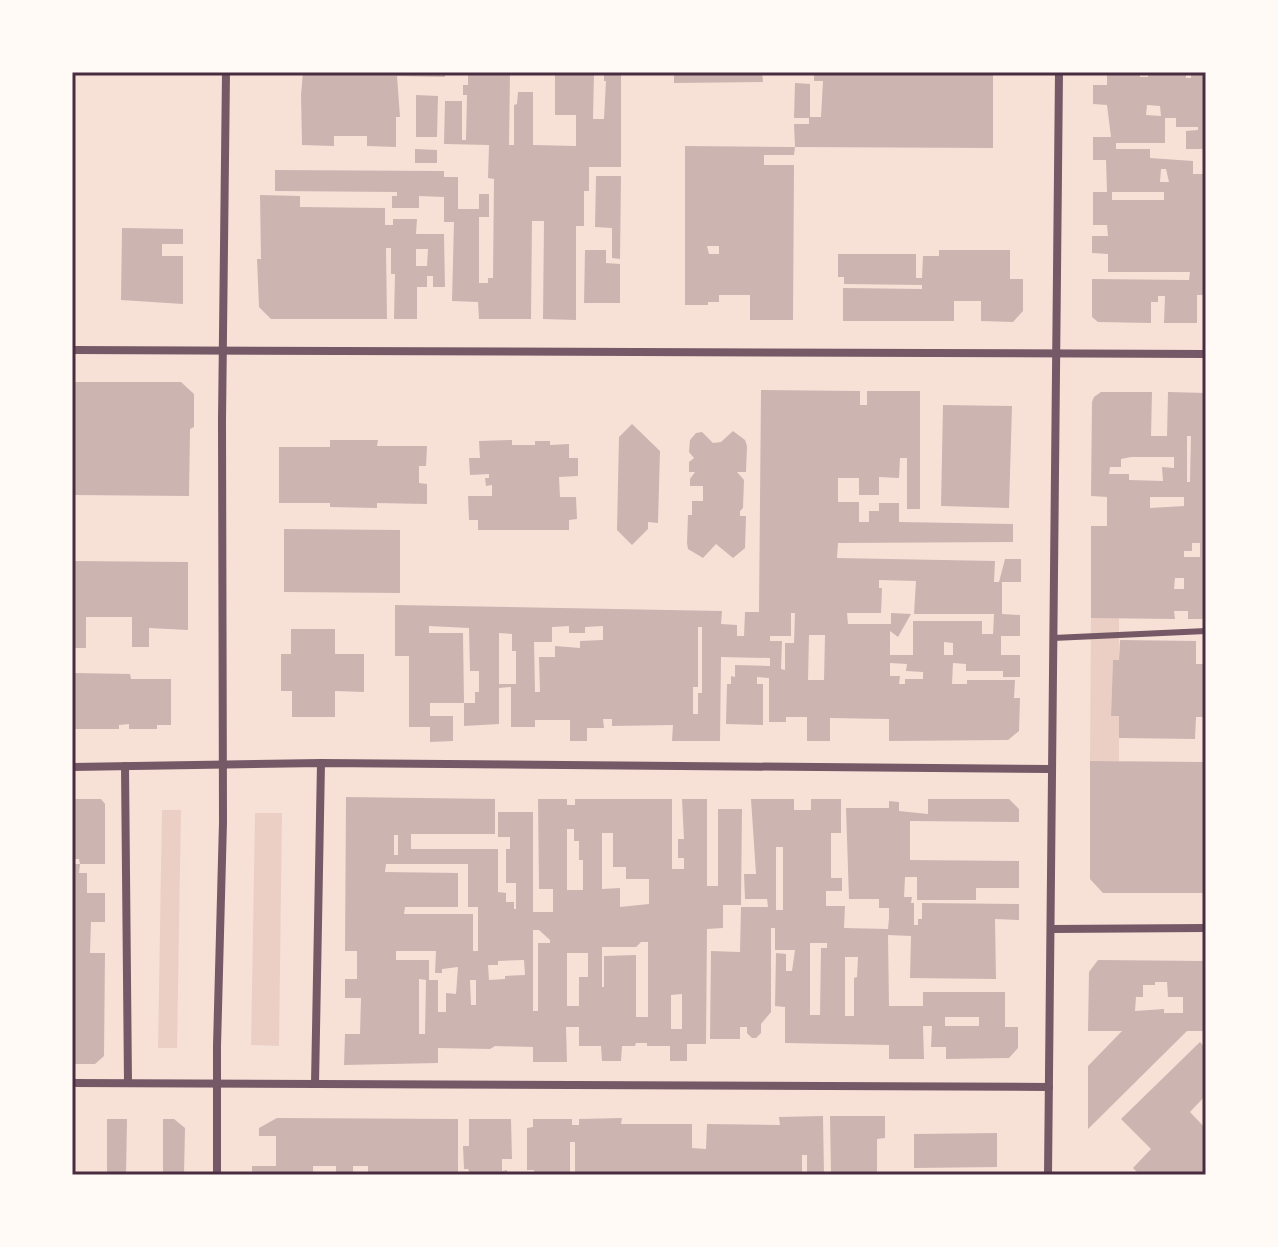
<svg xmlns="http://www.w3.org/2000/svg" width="1278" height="1247" viewBox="0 0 1278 1247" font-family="Jost,sans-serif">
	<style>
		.green { fill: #ebcfc5 }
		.building { fill: #ccb4b1; fill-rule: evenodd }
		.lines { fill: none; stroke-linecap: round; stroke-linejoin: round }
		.service { stroke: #755966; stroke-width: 6 }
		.minor { stroke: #755966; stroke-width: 8 }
		.neatline { fill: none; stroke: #4a2c40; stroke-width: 3 }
	</style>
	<rect width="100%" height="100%" fill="#f7e1d7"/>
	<g class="green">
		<path d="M1091,618H1119V660L1113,661L1111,716H1119V761H1090Z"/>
		<path d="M162,810H181L177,1048H158Z"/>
		<path d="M255,813H282L279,1046L251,1045Z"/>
	</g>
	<g class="building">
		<path d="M303,72L367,75V72H445V77L397,76L400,117H396V147L367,146V136H334V146L302,145L301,95Z"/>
		<path d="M468,72H510L509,145H514V105L517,104L518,92H533V145L576,146V115H555V72H594L593,119H604L606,81H604V72H621V167H589V191H584V226H576V320L543,319L544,221H532L531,319H479L478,302L452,301L454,222H444V197L419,196V208H392V196H397V192L275,191V170L444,171V177H458V209H479V194H489V217H479V283H488V278H493L494,179L488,178L489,145L444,144L445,101H462V140H466L467,95H463V85H468Z"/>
		<path d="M674,72H762L763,82L674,83Z"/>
		<path d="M814,72H993V148L795,147L794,124H809V118H794L795,83L810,84V117H821L823,81H814Z"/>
		<path d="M1107,72H1140V77H1148V72H1186V78H1191V72H1206V149H1186V131L1198,130V127H1176V118H1165V143H1116V149H1150V158L1193,161V174H1206V295H1197V323H1164L1165,296H1158V302H1151V323L1098,322L1092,317V279L1189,280L1190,272H1108V254L1092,253V236H1108L1107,225H1093V192H1107L1106,160H1093V137H1111L1107,105L1093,104V85H1107ZM1147,105L1160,106L1161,116L1146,115ZM1161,169H1166L1169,182H1160ZM1112,192H1164V200H1112Z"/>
		<path d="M416,95L438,96L437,137H416Z"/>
		<path d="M685,146L795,147L794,155H764V165H794L793,320H750V295H719V302H708V305H685ZM707,246H719V254H709Z"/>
		<path d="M415,149L437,150V163H415Z"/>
		<path d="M596,176H621L620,259L612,258V228L595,227Z"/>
		<path d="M260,195L300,196V207L385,208V225H393V219H417L416,234H444L445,287H433V276H427V287H417V319H394L395,274H391V248H386L387,319H271L259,307L257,259H261ZM416,249H428L427,266H416Z"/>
		<path d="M122,228L183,229V244H162V256H183V304L121,300Z"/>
		<path d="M585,250H606V263L620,264V303H584Z"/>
		<path d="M939,250H1010V279H1023V311L1013,322L981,321V301H954V321H843V288L922,289V285L844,284V277H838V254H916V278H922L923,256H939Z"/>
		<path d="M72,382H181L194,394V427L190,429L189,496L72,495Z"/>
		<path d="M761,390L860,391V405H867V391H920V509H907V458H900L899,478L879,477V495H859V478H838V502H859V522H869V511H879V503H899V522L1013,524V542L838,543L837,558L995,561L994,582H999L1005,559H1021V582H1002V614L1020,615V636H1001V655H1020V677H1003V671H966V664L953,663L952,684H967V680H1015L1014,698H1020L1019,731L1008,740L889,741V719L830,718V741H807V717H786V722H769V678L757,677V684H763V725L726,724L727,684H731V676L735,677V665L770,666V658L721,657L720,741H672L673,725L612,726V719H603L604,728H587V741H570V720H535V727H511V687L499,688V724L464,726V703H430V716H453V741L430,742V727H409V656H395V605L722,611L721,624L737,625V636H744L745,612H759ZM879,580L916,581L914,614H994L993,634H982V621H913V655H890V631L898,637L911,614L891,613V624H848L847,613H881L882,588H879ZM791,613H795L794,643H785V670L781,669L782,641H770V636H791ZM429,626L469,628L470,671H479V692H475V703H464L463,633H429ZM569,626V633H585V627L603,626V640L580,641V648L555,646V657H539L540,692H535L534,642H552V627ZM698,627H702V693H698V714H693V687H698ZM499,633L512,634V651H516V684H499ZM809,635H825L824,680H808ZM944,642L953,643V655H944ZM890,663L907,664L906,671L923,672V679H905V684H899L900,676H890Z"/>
		<path d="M1101,392H1152L1151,436H1167L1168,392L1206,393V619H1188V611H1174L1175,619L1091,618V526H1107V497L1091,496L1092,402L1094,397ZM1187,436H1191L1190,482H1187ZM1131,457H1174V468L1162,467L1163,481L1129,480V474H1109L1110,467H1121V459ZM1150,497H1184V506L1150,508ZM1192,543H1200V557H1184V551H1192ZM1175,578H1184V589H1174Z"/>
		<path d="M943,405L1012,406L1009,508L941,506Z"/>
		<path d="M632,424L660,451L658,523L648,522V529L632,545L617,530L619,437Z"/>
		<path d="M733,431L745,440L747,446L746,472H737L744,480L743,508L740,511V516H746L745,548L733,558L716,544L703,558L688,549L687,543L688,515H692V501H703V486H690V479L695,472H689V462L694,458L689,452L690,440L696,433L702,432L713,443L721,442Z"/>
		<path d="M330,440H378L377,446H427L426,466H419V483L427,484V504L377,503V508L330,507V503H279V447H330Z"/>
		<path d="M512,440V445H535V441H550V445L569,444V458H578V476L559,477L560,497H576L577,519L569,520V530H478V520H469L468,496H492V485L486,486L485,478H489V474L470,475L469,458H480L479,441Z"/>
		<path d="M284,529L400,530V593L284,592Z"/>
		<path d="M72,561L188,562V630L149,628V647H132V617H86V648H72Z"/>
		<path d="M291,629H335V654H364V692L335,691V717H292V691H281V654H291Z"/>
		<path d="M1120,640L1196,641V664H1203V717H1196L1195,739L1119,738V716H1111L1113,660H1119Z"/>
		<path d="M74,673L130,674L131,679H171V725H157V729H129V724L119,725V729H72Z"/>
		<path d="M1090,761L1206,762V893H1103L1090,879Z"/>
		<path d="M346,797L495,799V834H411V849H498V892L506,893V902H514V909H516V883H506V849H510V837H498V812H533V912H553V889H539L538,799H567V805H575V799H672V869H684V858H678V839H684L682,799H707V886H718V809H742L741,905H723V928L707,929L706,1044H687V1061H670V1046H647V1043H636L635,1046H622L621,1061H602L601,1046H579V1027H566L567,1062H533V1047L495,1046L490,1049L438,1048V1063L344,1065L345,1034H360L361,998H345V979H357V951H345ZM567,829H574V841H579V860H583V890H567ZM602,833H613V867H626V879H649V904L620,907V888L602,889ZM394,835H398V855H394ZM386,864H468V907H478V951H473V914H404L405,907H458V873L385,872ZM533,930H539L550,940V943H538V1011H533ZM641,942H648V1017H636V955L604,956V987H602V947H636ZM396,951H436L435,973H442V969L458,967L456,994L446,993V1012H438V980H429V960H396ZM567,953H588V977H579V1006H567ZM524,960L525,975L505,976V979L489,980L488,965H498V961ZM419,979L426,980L425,1034H419ZM470,980H476V1005H471ZM682,994V1029H671V995Z"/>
		<path d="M72,799H101L105,804V864H80L79,859H72Z"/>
		<path d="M751,799H794V810H811V799H841V833H831V878H842V891H826V906H845L844,928L888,929L889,918V908H879V899H849L846,808H889V801L899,802V811L928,814V799H1009L1019,809V822L910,821V860L1019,861V888H976V900H917V877H905L904,897H912L911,903H914V925H918V919H922V903L1019,904V920L995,919L996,979L910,978L911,936L888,935L889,1006H923V992H1005V1027H1018V1048L1009,1058L946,1059V1047H931L932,1026H923L924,1059H889V1045L785,1043V1007L775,1006L776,953L786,954V971H792L795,950H775V928H771V1012L761,1024V1033L756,1038H752L747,1033V1027H740V1039H710L711,951L740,952L741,907H768L767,899H745L744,874H756ZM776,847H783V910H776ZM810,943H827V948H821L820,1015H810ZM845,957H858L857,977L854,978V1016H845ZM945,1017H979V1026H945Z"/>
		<path d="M72,864H80L79,873H87V893H105V922H91L90,953H105L104,1056L95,1064H72Z"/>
		<path d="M1098,960L1206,961V1031H1187L1088,1129V1066L1122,1031H1088L1089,972ZM1155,982H1167L1168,997H1183V1013H1164V1009L1135,1011L1136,997H1143V985H1155Z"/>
		<path d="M1200,1042L1206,1049V1095L1190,1112L1206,1129V1175H1140L1133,1168L1151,1149L1121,1119Z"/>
		<path d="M823,1116L824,1175H807V1155H802V1175H575V1142H570V1175H534V1170H527V1128L533,1127V1119H572V1125H579V1119L622,1118L621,1124H692V1148L706,1149L707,1124L780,1125L779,1117Z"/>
		<path d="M830,1116H885V1138L877,1139V1175H831Z"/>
		<path d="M277,1118L458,1119V1175H368V1166H353V1175H336V1166H313V1175H252V1166H276V1136H259V1128Z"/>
		<path d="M107,1119H127L126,1175H107Z"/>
		<path d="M163,1119H174L185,1128L184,1175H163Z"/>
		<path d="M469,1119H511L512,1159H502V1171L507,1170V1175H471L468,1169H464L463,1146H469Z"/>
		<path d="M997,1133V1167L914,1168V1134Z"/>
	</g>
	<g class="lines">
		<path class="service" d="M1053,638L1206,631"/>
		<g class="minor">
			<path d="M72,350L1206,354"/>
			<path d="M125,766L128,1083"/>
			<path d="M72,767L321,763L1051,769"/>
			<path d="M1051,929L1206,928"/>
			<path d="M72,1083L1049,1087"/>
			<path d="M315,1084L321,763"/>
			<path d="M217,1175V1046L223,822L222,421L226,72"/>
			<path d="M1048,1175L1059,72"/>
		</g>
	</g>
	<rect width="1278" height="1247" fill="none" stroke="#fffaf5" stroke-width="148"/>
	<rect x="74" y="74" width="1130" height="1099" class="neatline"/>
</svg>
